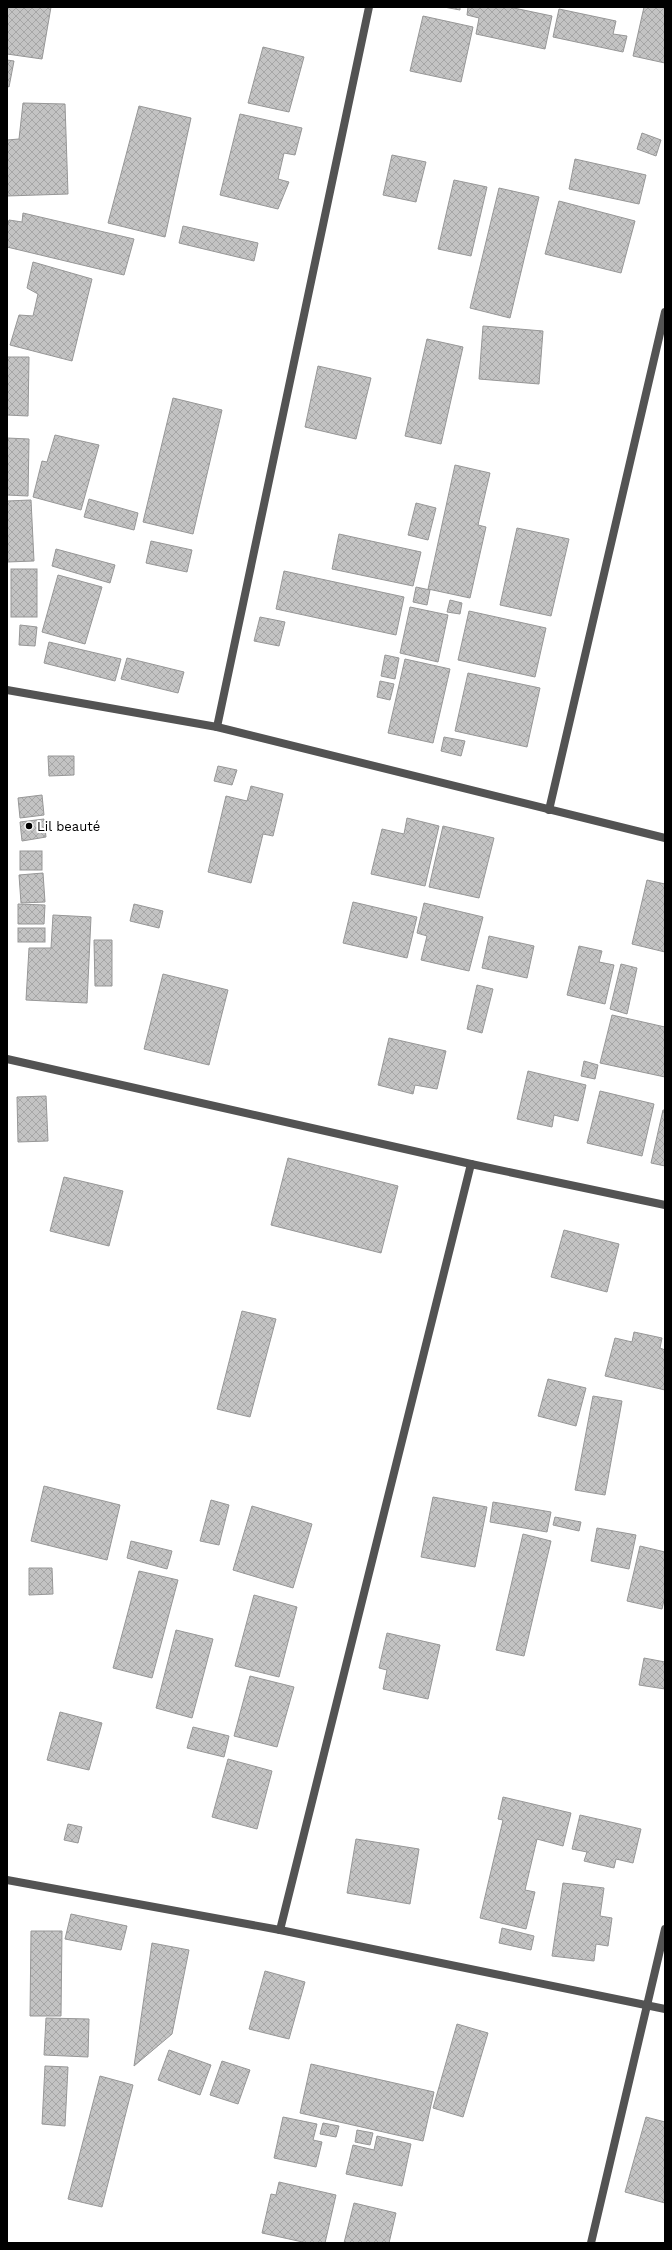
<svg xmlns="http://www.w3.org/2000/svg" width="672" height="2250" viewBox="0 0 672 2250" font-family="'Work Sans',sans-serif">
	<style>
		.building { fill: url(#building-cross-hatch); stroke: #979797 }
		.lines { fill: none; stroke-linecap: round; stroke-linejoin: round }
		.minor { stroke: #535353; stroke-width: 8 }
		.poi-dot { fill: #000; stroke: #fff; stroke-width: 1.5 }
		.labels { text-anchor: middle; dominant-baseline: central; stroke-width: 4; stroke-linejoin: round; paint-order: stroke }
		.poi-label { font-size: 13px; fill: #000; stroke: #fff; text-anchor: start }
	</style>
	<defs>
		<pattern id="building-cross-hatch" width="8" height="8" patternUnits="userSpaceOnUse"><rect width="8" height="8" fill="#c3c3c3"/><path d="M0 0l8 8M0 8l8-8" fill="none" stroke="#a6a6a6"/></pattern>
	</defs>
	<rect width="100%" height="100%" fill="#fff"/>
	<g class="building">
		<path d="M7,7H51L42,59L7,54Z"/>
		<path d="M444,7H460V10Z"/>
		<path d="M468,7H509L552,16L545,49L476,34L479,18L467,15Z"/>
		<path d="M644,7H665V63L633,56Z"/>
		<path d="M559,9L616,21L613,34L627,36L623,52L553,37Z"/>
		<path d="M423,16L473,27L461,82L410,71Z"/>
		<path d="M263,47L304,57L289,112L248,103Z"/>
		<path d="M7,60L14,61L9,87L7,86Z"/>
		<path d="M23,103L65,104L68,194L7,196V140L19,139Z"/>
		<path d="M139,106L191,118L165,237L108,223Z"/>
		<path d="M240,114L302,128L295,155L284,153L278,179L289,182L278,209L220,195Z"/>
		<path d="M642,133L661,140L656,156L637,149Z"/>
		<path d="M392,155L426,162L416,202L383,195Z"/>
		<path d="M575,159L646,175L639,204L569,189Z"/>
		<path d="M454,180L487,187L471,256L438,249Z"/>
		<path d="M499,188L539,197L510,318L470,308Z"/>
		<path d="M559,201L635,221L621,273L545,254Z"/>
		<path d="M23,213L134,239L124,275L7,247V227L9,220L22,222Z"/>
		<path d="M183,226L258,243L254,261L179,243Z"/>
		<path d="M33,262L92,279L72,361L10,345L19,315L33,316L38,294L27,288Z"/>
		<path d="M483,326L543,331L539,384L479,379Z"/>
		<path d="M427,339L463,347L441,444L405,436Z"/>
		<path d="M7,357H29L28,416L7,415Z"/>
		<path d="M318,366L371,378L356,439L305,427Z"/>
		<path d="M173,398L222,410L193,534L143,522Z"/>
		<path d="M55,435L99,445L81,510L33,497L42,461L47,462Z"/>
		<path d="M7,438L29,439L28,496L7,495Z"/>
		<path d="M455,465L490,473L478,525L486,527L470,598L428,589Z"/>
		<path d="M89,499L138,513L134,530L84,517Z"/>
		<path d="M31,500L34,561L7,562V501Z"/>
		<path d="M416,503L436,508L428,540L408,535Z"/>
		<path d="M517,528L569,539L551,616L500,605Z"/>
		<path d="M339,534L421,552L413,586L332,569Z"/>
		<path d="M151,541L192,550L187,572L146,563Z"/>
		<path d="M56,549L115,565L110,583L52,566Z"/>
		<rect x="11" y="569" width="26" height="48"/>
		<path d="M284,571L404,597L396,635L276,609Z"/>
		<path d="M58,575L102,587L85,644L42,632Z"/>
		<path d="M416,587L430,590L427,605L413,602Z"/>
		<path d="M450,600L462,603L460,614L447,612Z"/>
		<path d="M410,607L448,615L438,662L400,653Z"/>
		<path d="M469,611L546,628L535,677L458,660Z"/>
		<path d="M260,617L285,622L279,646L254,641Z"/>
		<path d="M20,625L37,627L35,646L19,645Z"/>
		<path d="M49,642L121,659L115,681L44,663Z"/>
		<path d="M385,655L399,658L395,679L381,676Z"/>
		<path d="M127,658L184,672L178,693L121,679Z"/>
		<path d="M405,659L450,669L433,743L388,733Z"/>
		<path d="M468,673L540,688L527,747L455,731Z"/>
		<path d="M380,681L394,684L390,700L377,697Z"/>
		<path d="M444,737L465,741L461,756L441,751Z"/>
		<path d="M48,756H74V775L49,776Z"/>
		<path d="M218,766L237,770L232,785L214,781Z"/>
		<path d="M251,786L283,794L273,836L263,834L251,883L208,872L226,796L247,801Z"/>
		<path d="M42,795L44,815L20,818L18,798Z"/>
		<path d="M407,818L439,826L425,886L371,874L382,829L404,834Z"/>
		<path d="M44,819L46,837L22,841L20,822Z"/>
		<path d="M443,826L494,838L479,898L429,887Z"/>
		<rect x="20" y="851" width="22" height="19"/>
		<path d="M43,873L45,902L21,903L19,875Z"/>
		<path d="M647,880L665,884V952L632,944Z"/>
		<path d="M353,902L417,917L407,958L343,943Z"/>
		<path d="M424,903L483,917L469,971L421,960L427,936L417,933Z"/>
		<path d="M18,904L45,905L44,924H18Z"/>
		<path d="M134,904L163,911L159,928L130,921Z"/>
		<path d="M53,915L91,917L87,1003L26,1000L29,948H51Z"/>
		<rect x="18" y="928" width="27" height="14"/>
		<path d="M489,936L534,946L527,978L482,968Z"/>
		<path d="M94,940H112V986H95Z"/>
		<path d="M579,946L602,951L599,962L614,965L605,1004L567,995Z"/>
		<path d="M621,964L637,968L627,1014L610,1009Z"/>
		<path d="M163,974L228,990L209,1065L144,1049Z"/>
		<path d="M477,985L493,989L482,1033L467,1029Z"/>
		<path d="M612,1015L665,1027V1077L600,1063Z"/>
		<path d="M389,1038L446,1051L437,1089L415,1085L413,1094L378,1085Z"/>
		<path d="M584,1061L598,1065L595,1079L581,1076Z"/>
		<path d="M528,1071L586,1085L578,1121L554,1115L552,1127L517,1119Z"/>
		<path d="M600,1091L654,1104L642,1156L587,1143Z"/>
		<path d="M46,1096L48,1141L18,1142L17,1097Z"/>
		<path d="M663,1110H665V1166L651,1163Z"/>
		<path d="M288,1158L398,1186L381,1253L271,1225Z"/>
		<path d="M64,1177L123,1191L109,1246L50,1231Z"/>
		<path d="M564,1230L619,1244L607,1292L551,1277Z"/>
		<path d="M242,1311L276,1319L250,1417L217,1409Z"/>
		<path d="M634,1332L662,1338L660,1348L665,1350V1390L605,1376L615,1338L632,1342Z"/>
		<path d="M548,1379L586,1388L576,1426L538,1416Z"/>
		<path d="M593,1396L622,1401L605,1495L575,1490Z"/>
		<path d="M44,1486L120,1505L107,1560L31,1541Z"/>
		<path d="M433,1497L487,1507L475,1567L421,1557Z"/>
		<path d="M211,1500L229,1505L219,1545L200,1541Z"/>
		<path d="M493,1502L551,1512L547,1532L490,1522Z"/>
		<path d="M252,1506L312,1524L293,1588L233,1570Z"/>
		<path d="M555,1517L581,1522L579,1531L553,1525Z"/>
		<path d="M597,1528L636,1535L629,1569L591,1561Z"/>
		<path d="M523,1534L551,1541L524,1656L496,1650Z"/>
		<path d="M131,1541L172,1551L167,1569L127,1558Z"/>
		<path d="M640,1546L665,1552V1596L662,1609L627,1601Z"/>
		<path d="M29,1568H52L53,1594L29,1595Z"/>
		<path d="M139,1571L178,1580L152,1678L113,1668Z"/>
		<path d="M254,1595L297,1607L279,1677L235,1666Z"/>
		<path d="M176,1630L213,1639L192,1718L156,1708Z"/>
		<path d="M387,1633L440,1645L428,1699L383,1689L387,1670L379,1668Z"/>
		<path d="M644,1658L665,1662V1689L639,1685Z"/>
		<path d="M250,1676L294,1687L277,1747L234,1736Z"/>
		<path d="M60,1712L102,1723L89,1770L47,1760Z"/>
		<path d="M193,1727L229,1736L224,1757L187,1748Z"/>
		<path d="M228,1759L272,1771L257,1829L212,1817Z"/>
		<path d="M503,1797L571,1813L563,1846L537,1839L525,1890L535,1892L526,1929L480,1918L503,1820L498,1819Z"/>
		<path d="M580,1815L641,1829L633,1863L616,1859L614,1868L584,1861L587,1852L572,1849Z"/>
		<path d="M68,1824L82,1827L78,1843L64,1840Z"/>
		<path d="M356,1839L419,1849L410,1904L347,1893Z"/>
		<path d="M563,1883L604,1888L600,1916L612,1918L608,1946L596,1944L594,1961L552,1956Z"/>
		<path d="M71,1914L127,1926L121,1950L65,1939Z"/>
		<path d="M502,1928L534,1936L531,1950L499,1943Z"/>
		<path d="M31,1931H62L61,2016H30Z"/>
		<path d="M152,1943L189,1950L172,2034L134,2066Z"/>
		<path d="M265,1971L305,1982L289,2039L249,2029Z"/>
		<path d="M46,2018L89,2019L88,2057L44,2055Z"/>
		<path d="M457,2024L488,2033L463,2117L433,2108Z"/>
		<path d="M169,2050L211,2065L200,2095L158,2080Z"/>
		<path d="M222,2061L250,2070L238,2104L210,2095Z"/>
		<path d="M311,2064L434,2092L423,2141L300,2113Z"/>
		<path d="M45,2066L68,2067L65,2126L42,2124Z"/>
		<path d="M100,2076L133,2085L102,2207L68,2199Z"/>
		<path d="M283,2117L317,2124L313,2140L322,2142L316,2167L274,2158Z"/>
		<path d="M646,2117L665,2122V2203L625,2192Z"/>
		<path d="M323,2123L339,2126L336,2137L320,2134Z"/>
		<path d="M357,2130L373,2133L370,2145L355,2142Z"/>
		<path d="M377,2136L411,2144L402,2186L346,2174L353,2145L374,2150Z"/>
		<path d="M279,2182L336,2195L325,2243H307L262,2233L271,2194L276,2195Z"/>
		<path d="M354,2203L396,2213L389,2243H344Z"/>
	</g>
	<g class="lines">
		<g class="minor">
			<path d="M7,690L217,727L665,838"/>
			<path d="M217,727L369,7"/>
			<path d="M549,810L665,312"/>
			<path d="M7,1059L471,1164L665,1205"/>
			<path d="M7,1880L280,1930L665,2009"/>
			<path d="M280,1930L471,1164"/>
			<path d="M591,2243L665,1929"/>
		</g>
	</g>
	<circle class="poi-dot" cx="29" cy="826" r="4"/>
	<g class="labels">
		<g class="poi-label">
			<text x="37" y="826">Lil beauté</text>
		</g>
	</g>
	<rect width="672" height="2250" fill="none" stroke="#000000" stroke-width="16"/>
</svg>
